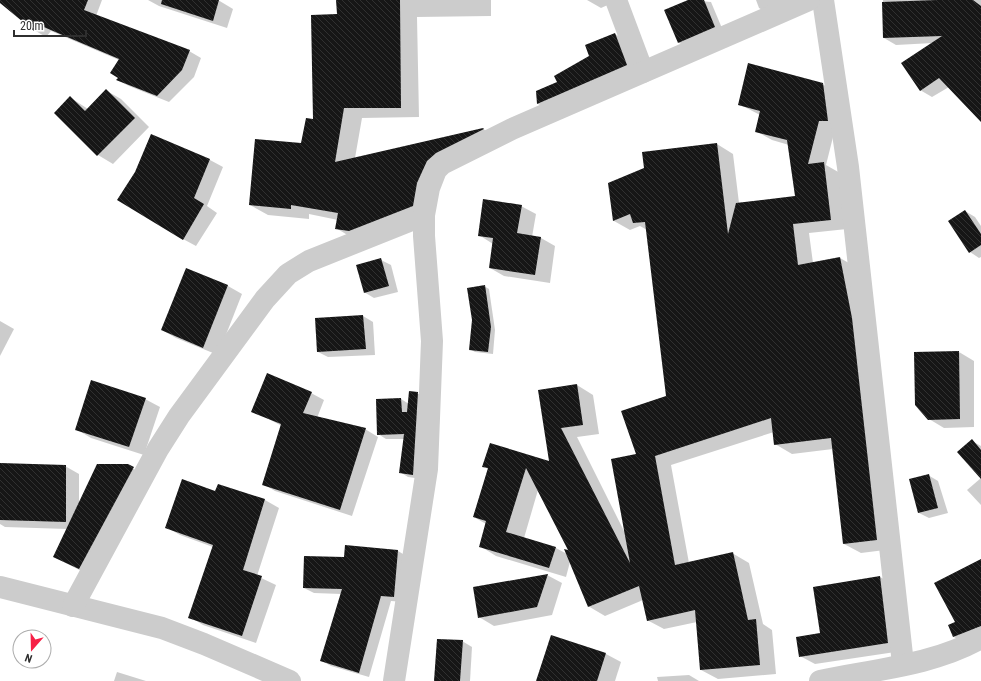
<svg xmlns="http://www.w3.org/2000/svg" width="981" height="681" viewBox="0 0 981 681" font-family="'Roboto Condensed',sans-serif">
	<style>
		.shadow { fill: #0003; fill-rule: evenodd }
		.building { fill: url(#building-back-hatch) }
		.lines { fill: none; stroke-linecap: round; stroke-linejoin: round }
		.minor { stroke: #ccc; stroke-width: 22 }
	</style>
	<defs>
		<pattern id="building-back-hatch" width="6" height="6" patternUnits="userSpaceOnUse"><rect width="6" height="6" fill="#161616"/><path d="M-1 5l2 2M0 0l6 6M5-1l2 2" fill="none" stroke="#303030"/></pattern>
	</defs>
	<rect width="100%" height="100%" fill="#fff"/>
	<g class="shadow">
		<path d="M4,0H102L96,16L189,51L201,58L194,77L169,102L129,86L117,80L119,78V60L51,31L46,37L34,30Z"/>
		<path d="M148,0H218L233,9L227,28L159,6Z"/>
		<path d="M337,0H491V16L417,17L419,117L362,118L355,158L483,129L501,139L445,171L435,194L368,241L354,239L336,228L338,220L309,214V219L268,215L250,205L302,145L314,121L339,15Z"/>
		<path d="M587,0H619L601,8Z"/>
		<path d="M691,0L711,2L724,33L689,48L679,43Z"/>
		<path d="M756,0H820L777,19L759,8Z"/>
		<path d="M883,0H981V121L949,87L932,97L920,90L933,43L896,45L884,38Z"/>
		<path d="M615,34L625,40L637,71L548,109L538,104L537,92L559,83Z"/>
		<path d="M822,84L839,93L835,129L826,165L840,173L847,229L809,233L813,263L840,258L856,267L893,549L861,553L844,544L833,449L792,454L775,444L774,432L671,465L689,563L732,553L749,563L763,624L772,630L776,674L718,679L701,670L697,622L664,629L647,620L643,600L605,616L588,606L570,562L566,577L496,556L480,546L486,524L474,517L488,469L484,466L550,462L539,391L577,385L593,395L599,434L577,437L624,531L637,455L667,397L647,230L640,226L630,230L614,221L609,183L717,144L733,154L739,203L796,197L789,145L772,140L756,131L760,115L739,104ZM538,490L570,552L567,554L556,548L524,538Z"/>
		<path d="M107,91L121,99L149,127L113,164L98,155L56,113L71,98L88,109Z"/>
		<path d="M151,135L210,160L223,167L207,206L217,213L196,246L183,239L136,172Z"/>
		<path d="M521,206L536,214L532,237L541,238L555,246L550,283L504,276L490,268L493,244L479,235Z"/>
		<path d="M965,211L975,217L981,226V257L979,258L970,252Z"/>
		<path d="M381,260L391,265L398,292L374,298L364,292Z"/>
		<path d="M187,269L228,286L242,294L218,355L176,338L162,330Z"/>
		<path d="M484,286L489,289L495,330L493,354L475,352L470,349Z"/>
		<path d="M363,316L373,322L375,355L328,357L318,352Z"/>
		<path d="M0,321L14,329L0,356Z"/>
		<path d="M959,352L974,361V427L944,428L929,419Z"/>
		<path d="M311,393L324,400L317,418L365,429L378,437L352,516L275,491L263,484L282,426L253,411Z"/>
		<path d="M417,393L426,398L422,479L408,477L400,472L404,439H386L378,434L401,399L409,404Z"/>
		<path d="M145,399L160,407L144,455L91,438L76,429Z"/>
		<path d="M972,441L981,446V477Z"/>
		<path d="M0,464L65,466L79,474V504L128,466L148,477L93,577L54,557L67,529L5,527L0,524Z"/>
		<path d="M928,475L938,481L948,513L929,518L919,513Z"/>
		<path d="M981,478V505L967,490Z"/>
		<path d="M218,485L265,500L279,508L257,576L276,585L256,643L203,625L190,617L213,547L180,535L166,527L216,492Z"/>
		<path d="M346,546L398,551L408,557L404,602L391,601L369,677L331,666L322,661L341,594L314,593L304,588L345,558Z"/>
		<path d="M981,561V635L964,643L954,637L950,625L956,623Z"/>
		<path d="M547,575L562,583L552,615L494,626L479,617Z"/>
		<path d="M880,577L895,585L902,651L815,664L800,656L821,634L814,587Z"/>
		<path d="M552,636L606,654L621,662L615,681H537Z"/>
		<path d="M462,641L472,647L470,681H435Z"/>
		<path d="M117,672L146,681H114Z"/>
		<path d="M689,675L699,681H658L657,677Z"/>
	</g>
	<g class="building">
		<path d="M0,0H88L84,10L190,50L182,70L157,96L116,80L118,78L110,73L119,59L39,25L34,31L0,3Z"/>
		<path d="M162,0H219L213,21L161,4Z"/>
		<path d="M336,0H400L401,108H344L335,162L483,128L484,129L436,153L427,161L417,183L413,206L349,231L335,229L338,213L291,205V209L249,205L255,139L301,143L306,118L313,119L311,15L337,14Z"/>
		<path d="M688,0H704L715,27L678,43L664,10Z"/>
		<path d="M937,0H973L981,6V122L939,78L920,91L901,63L942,36L883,38L882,2Z"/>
		<path d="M615,33L627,65L537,104L536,91L557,82L554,76L589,56L585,45Z"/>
		<path d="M748,63L823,83L828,121H819L808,164L824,162L831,220L793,224L798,265L840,257L852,318L877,540L843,544L831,438L774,445L771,418L655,456L675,565L733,552L748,620L756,619L760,665L700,670L695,610L647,621L639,586L588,607L564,549L568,550L526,468L506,532L556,547L549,568L479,547L486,521L473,517L488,468L482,467L490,443L549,461L538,390L577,384L583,425L561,428L630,563L611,459L636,454L621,411L666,396L645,222L633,223L630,214L613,221L608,183L644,168L642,152L717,143L728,234L736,203L795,196L787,140L755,132L760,111L738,105Z"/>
		<path d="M106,89L135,118L97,156L54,113L70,96L85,111Z"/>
		<path d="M151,134L210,159L194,198L204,204L183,240L117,200L135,172Z"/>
		<path d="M483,199L522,205L517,233L541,237L535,275L489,268L493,238L478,236Z"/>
		<path d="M965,210L981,234V245L969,253L948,221Z"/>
		<path d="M381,258L389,286L364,293L356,265Z"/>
		<path d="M186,268L228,285L203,348L161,330Z"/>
		<path d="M485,285L491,327L488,352L469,350L472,320L467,288Z"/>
		<path d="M363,315L366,349L317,352L315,318Z"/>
		<path d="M959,351L960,419L928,420L915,405L914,352Z"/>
		<path d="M267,373L312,392L303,413L366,428L340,510L262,485L281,424L251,412Z"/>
		<path d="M91,380L146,398L129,447L75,430Z"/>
		<path d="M409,391L418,392L413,475L399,473L404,434L377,435L376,399L401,398L402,412H407Z"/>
		<path d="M972,439L981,450V479L957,452Z"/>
		<path d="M0,463L66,465V522L0,520Z"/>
		<path d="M97,464H128L134,467L79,569L53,557Z"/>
		<path d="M929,474L938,508L918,513L909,479Z"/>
		<path d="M182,479L215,491L218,484L265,499L243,570L262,576L242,636L188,618L213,545L165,528Z"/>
		<path d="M345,545L398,550L394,597L381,596L359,673L320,661L342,589L303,588L304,556L344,557Z"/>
		<path d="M981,559V626L953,637L948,625L955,622L934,583Z"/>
		<path d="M548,574L537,607L478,618L473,587Z"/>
		<path d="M880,576L888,643L799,657L796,637L820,633L813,587Z"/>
		<path d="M551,635L606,653L597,681H536Z"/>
		<path d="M437,639L463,640L460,681H434Z"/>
	</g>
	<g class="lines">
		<g class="minor">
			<path d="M616,0L643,72"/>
			<path d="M823,0L848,167L903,664"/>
			<path d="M0,587L162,628L204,644L290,681"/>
			<path d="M73,606L158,449L179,416L265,299L288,274L309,261L424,215"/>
			<path d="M394,681L427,469L432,341L424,236V215L429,188L436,170L442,164L512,129L809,0"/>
			<path d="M820,681C872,670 935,665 981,638"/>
		</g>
	</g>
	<g transform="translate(32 649) rotate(200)"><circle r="19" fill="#ffffff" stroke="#acacac"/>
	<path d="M0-3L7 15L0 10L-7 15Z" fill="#f62046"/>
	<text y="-6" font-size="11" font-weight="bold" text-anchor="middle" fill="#2f2f2f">N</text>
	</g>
	<path d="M14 30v6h72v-6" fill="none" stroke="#2f2f2f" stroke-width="2"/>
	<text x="20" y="30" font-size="12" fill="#2f2f2f" stroke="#ffffff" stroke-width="3" paint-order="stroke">20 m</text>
</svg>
